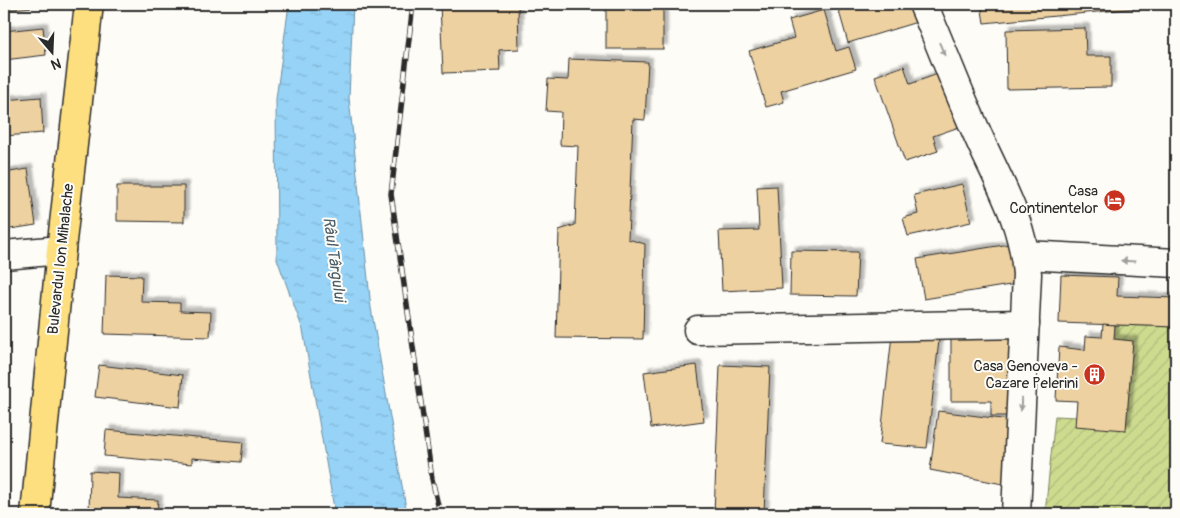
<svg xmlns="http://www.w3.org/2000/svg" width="1180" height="518" viewBox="0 0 1180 518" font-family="Pangolin,sans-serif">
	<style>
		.garden { fill: url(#garden-furrows); stroke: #7c835d }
		.water { fill: url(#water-ripples); stroke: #6b90a5 }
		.building { fill: #eed1a1; stroke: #2b2b2b; filter: url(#shadow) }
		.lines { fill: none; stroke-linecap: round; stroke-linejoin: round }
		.minor-casing { stroke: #2b2b2b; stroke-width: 31 }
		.tertiary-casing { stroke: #2b2b2b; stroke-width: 31 }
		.secondary-casing { stroke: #2b2b2b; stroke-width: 31 }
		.trunk-casing { stroke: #2b2b2b; stroke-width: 31 }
		.minor { stroke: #fdfcf7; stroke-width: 28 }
		.tertiary { stroke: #fdfcf7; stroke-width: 28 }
		.secondary { stroke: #fdfcf7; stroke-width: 28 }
		.trunk { stroke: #fddf80; stroke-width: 28 }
		.rail-casing { stroke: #2b2b2b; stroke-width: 5.5 }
		.rail { stroke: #fdfcf7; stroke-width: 4; stroke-dasharray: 11; stroke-linecap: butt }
		.oneway { fill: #9e9e9b }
		.labels { text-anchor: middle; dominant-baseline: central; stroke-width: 4; stroke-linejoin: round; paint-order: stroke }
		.poi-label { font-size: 15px; fill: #2b2b2b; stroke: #fdfcf7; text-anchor: end }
		.street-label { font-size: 15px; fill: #2b2b2b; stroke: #fdfcf7 }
		.water-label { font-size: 16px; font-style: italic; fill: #4b5d68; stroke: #fdfcf7 }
	</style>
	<defs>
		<pattern id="garden-furrows" width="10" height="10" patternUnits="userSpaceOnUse" patternTransform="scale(1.25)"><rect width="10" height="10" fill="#cddb8f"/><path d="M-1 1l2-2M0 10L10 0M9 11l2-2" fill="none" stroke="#b0bc7c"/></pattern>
		<pattern id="water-ripples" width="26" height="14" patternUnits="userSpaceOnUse" patternTransform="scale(1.25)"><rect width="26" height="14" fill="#96d3f7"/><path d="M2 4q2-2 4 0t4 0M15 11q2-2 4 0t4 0" fill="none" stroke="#81b5d4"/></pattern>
		<filter id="shadow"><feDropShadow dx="4.5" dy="-4.5" stdDeviation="1" flood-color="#0004"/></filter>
	</defs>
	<rect width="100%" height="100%" fill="#fdfcf7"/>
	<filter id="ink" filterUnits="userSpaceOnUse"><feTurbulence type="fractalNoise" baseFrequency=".02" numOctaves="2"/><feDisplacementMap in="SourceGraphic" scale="10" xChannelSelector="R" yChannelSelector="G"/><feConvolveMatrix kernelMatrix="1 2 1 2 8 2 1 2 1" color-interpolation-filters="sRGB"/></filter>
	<g filter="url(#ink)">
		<path class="garden" d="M1115,325L1176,327V514H1045L1055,416L1076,417L1126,429L1133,341L1114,339Z"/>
		<path class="water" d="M289,4H353L349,98L371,308L407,514H335L303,330L277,259L276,99Z"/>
		<g class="building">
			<path d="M4,4H31L32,7L4,10Z"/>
			<path d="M440,4H518L519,49L499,50L500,71L443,73Z"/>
			<rect x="606" y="4" width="57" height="45"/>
			<path d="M837,4H912L917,22L848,43Z"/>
			<path d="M981,4H1138V8L984,23Z"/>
			<path d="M824,10L836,51L849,47L856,69L781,91L784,102L766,107L749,51L794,38L789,20Z"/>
			<path d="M43,27L46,55L4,60V31Z"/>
			<path d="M1085,28L1086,56H1111V87L1007,89L1006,30Z"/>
			<path d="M569,59L648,62L645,120L633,119L628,239L645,244L643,339L556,338L559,230L575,225L578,146L560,145L561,112L546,111L548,79L568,80Z"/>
			<path d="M904,66L910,84L946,71L965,125L933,136L938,151L905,162L875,76Z"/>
			<path d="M41,97L43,133L4,136V100Z"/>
			<path d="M28,169L36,225L4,230V173Z"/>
			<path d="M962,184L971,222L908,236L903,218L918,214L914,195Z"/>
			<path d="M117,186H184V222L117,221Z"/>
			<path d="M777,186L782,288L722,291L719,231L759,230L757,187Z"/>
			<path d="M1010,244L1016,284L924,299L917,259Z"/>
			<path d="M791,251L858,252L856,296L790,295Z"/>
			<path d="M106,275L142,276L141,302L180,303V311L211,312L210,337L104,334Z"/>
			<path d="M1061,275L1118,277L1117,296L1176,298V327L1059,323Z"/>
			<path d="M1103,324L1115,325L1114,339L1133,341L1126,430L1075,426L1077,401L1056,400L1059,347L1085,350L1086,336L1102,337Z"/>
			<path d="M892,335L939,340L927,448L880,444Z"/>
			<path d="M951,335H1013L1012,416H991V401H951Z"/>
			<path d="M99,365L183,375L180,407L95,397Z"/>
			<path d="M697,365L704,421L651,428L644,372Z"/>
			<path d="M720,365L770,367L764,514L714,513Z"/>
			<path d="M938,411L1010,420L1008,485L930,470Z"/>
			<path d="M106,430L243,442L241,462L192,458V464L104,456Z"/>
			<path d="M90,471L119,473L118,498L158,500L157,514H89Z"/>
			<path d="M890,512L927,514H889Z"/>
		</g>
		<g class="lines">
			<defs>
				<g id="minor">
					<path d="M4,255L61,250"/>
					<path d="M698,330L1025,324"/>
				</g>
				<path id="tertiary" d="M1026,255L1176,263"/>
				<path id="secondary" d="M923,4C941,46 957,89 976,131C997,180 1023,219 1027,274L1016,514"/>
				<path id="trunk" d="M35,514L61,250L89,4"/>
			</defs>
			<use href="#minor" class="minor-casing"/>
			<use href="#tertiary" class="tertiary-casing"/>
			<use href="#secondary" class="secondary-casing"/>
			<use href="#trunk" class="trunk-casing"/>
			<use href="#minor" class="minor"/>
			<use href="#tertiary" class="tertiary"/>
			<use href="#secondary" class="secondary"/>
			<use href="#trunk" class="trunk"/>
			<defs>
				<path id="rail" d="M413,4L391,194L432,479L440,514"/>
			</defs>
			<use href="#rail" class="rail-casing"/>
			<use href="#rail" class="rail"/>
		</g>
		<defs><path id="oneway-solid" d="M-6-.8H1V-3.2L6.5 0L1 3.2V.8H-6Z" transform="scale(1.25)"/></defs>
		<g class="oneway">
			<use href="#oneway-solid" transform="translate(942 49) rotate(67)"/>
			<use href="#oneway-solid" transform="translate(1128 261) rotate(-177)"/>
			<use href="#oneway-solid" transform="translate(1021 404) rotate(92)"/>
		</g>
	</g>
	<defs>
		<symbol id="hotel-disc" viewBox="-11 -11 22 22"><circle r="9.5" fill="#c8321e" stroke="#fdfcf7"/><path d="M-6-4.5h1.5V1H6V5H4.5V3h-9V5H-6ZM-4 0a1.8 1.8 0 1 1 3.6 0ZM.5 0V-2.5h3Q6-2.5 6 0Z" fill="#fff"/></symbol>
		<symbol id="building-disc" viewBox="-11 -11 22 22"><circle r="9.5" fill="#c8321e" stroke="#fdfcf7"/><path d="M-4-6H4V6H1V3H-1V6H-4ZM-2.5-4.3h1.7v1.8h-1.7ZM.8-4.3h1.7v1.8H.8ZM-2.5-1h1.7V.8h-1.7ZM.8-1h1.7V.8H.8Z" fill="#fff"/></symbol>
	</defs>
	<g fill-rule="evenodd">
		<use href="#hotel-disc" x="1102" y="188" width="25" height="25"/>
		<use href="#building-disc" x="1082" y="362" width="25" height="25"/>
	</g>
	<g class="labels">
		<g class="poi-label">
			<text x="1098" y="191">Casa<tspan x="1098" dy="17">Continentelor</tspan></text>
			<text x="1078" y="366">Casa Genoveva -<tspan x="1078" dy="17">Cazare Pelerini</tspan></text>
		</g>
		<g class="street-label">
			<text transform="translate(61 259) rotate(-84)">Bulevardul Ion Mihalache</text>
		</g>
		<g class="water-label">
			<text transform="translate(334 259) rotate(82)">Râul Târgului</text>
		</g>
	</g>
	<rect width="1180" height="518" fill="none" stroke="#fdfcf7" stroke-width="20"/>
	<rect x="10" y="10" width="1160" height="498" fill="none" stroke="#2b2b2b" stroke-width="2" filter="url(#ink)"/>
	<g transform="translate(52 52) rotate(161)" stroke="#fdfcf7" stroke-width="4" paint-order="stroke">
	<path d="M0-4L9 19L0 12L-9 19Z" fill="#2b2b2b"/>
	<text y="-8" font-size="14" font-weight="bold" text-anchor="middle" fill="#2b2b2b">N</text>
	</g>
</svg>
